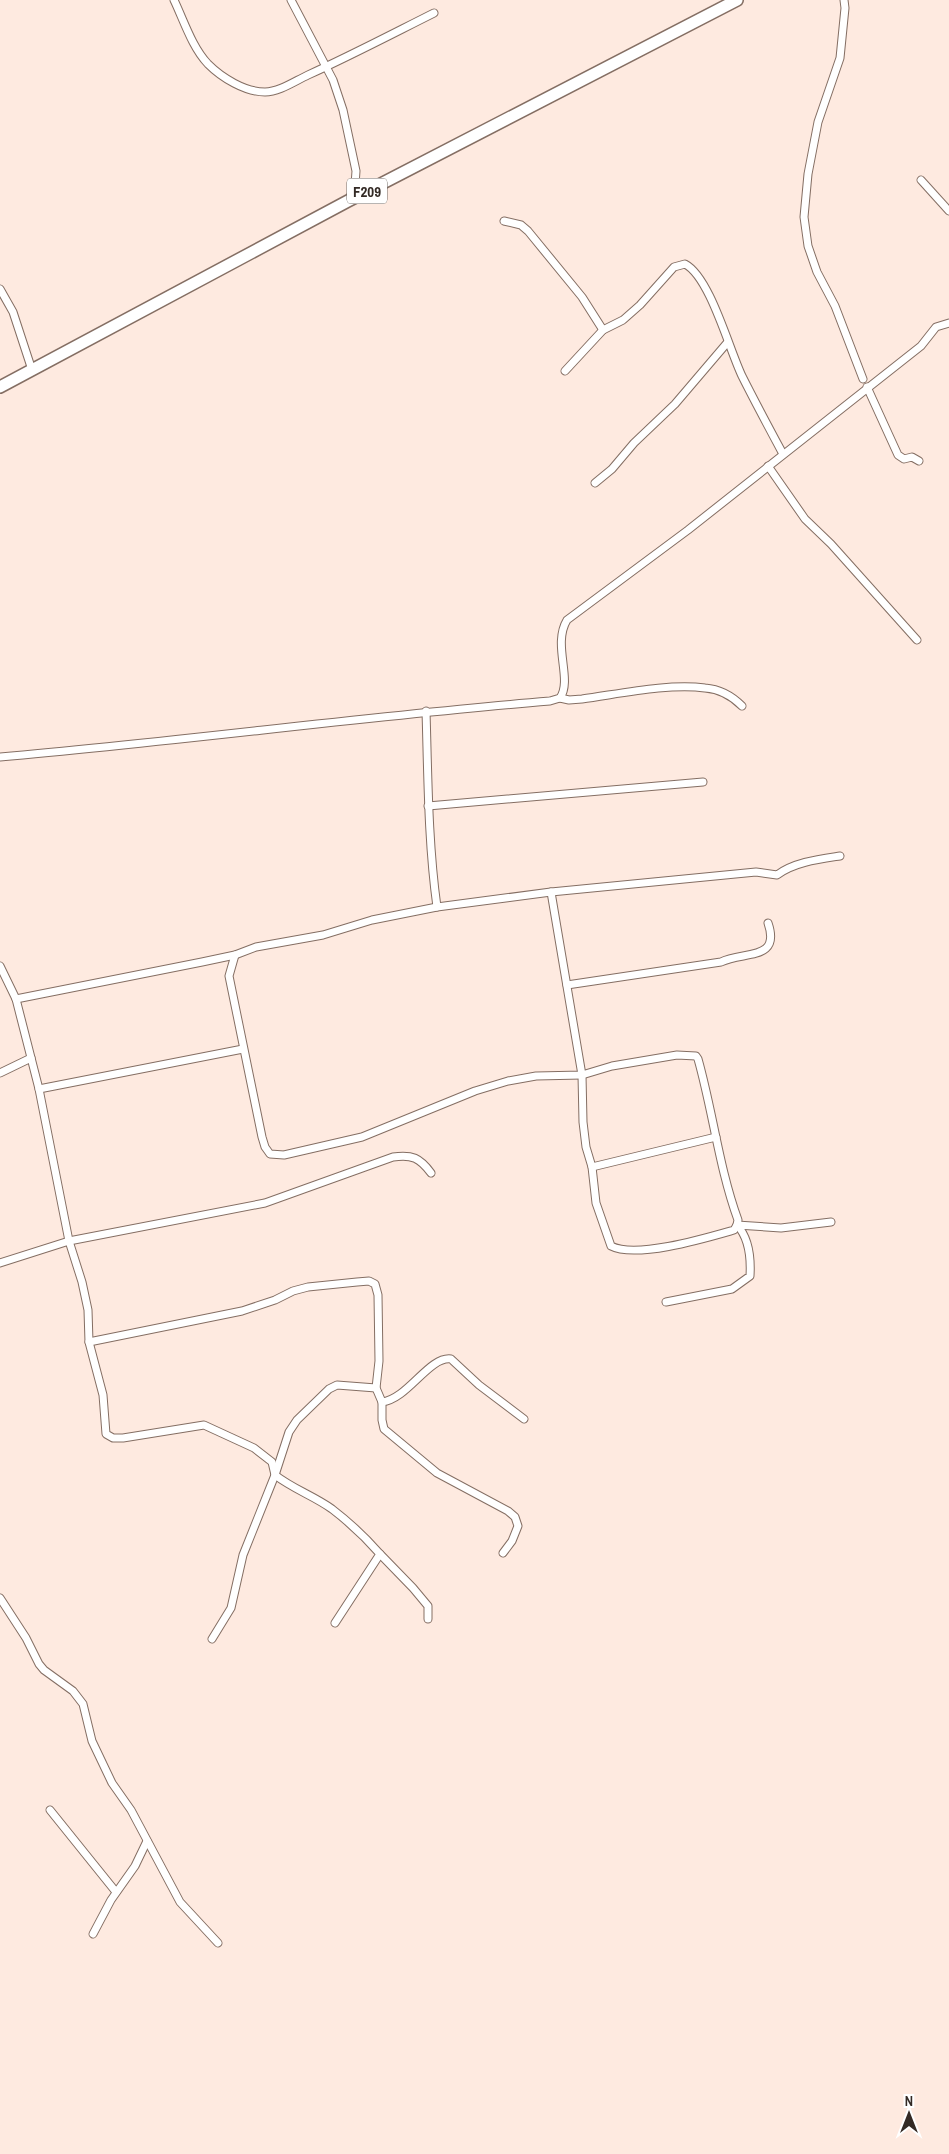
<svg xmlns="http://www.w3.org/2000/svg" width="949" height="2154" viewBox="0 0 949 2154" font-family="'Archivo Narrow',sans-serif">
	<style>
		.lines { fill: none; stroke-linecap: round; stroke-linejoin: round }
		.street-casing { stroke: #846e63; stroke-width: 9 }
		.primary-casing { stroke: #846e63; stroke-width: 14 }
		.street { stroke: #fff; stroke-width: 7 }
		.primary { stroke: #fff; stroke-width: 11 }
		.labels { text-anchor: middle; dominant-baseline: central; stroke-width: 5; stroke-linejoin: round; paint-order: stroke }
		.shield { fill: #fff; stroke: #706a66; stroke-width: 1 }
		.shield-label { font-size: 15px; font-weight: bold; fill: #332a25 }
	</style>
	<rect width="100%" height="100%" fill="#feeae0"/>
	<g class="lines">
		<defs>
			<g id="street">
				<path d="M174,0C184,21 192,47 208,64C222,78 245,92 265,92C279,92 295,81 308,75C350,56 392,34 434,13"/>
				<path d="M291,0L333,80L343,110L356,171L355,185L349,200"/>
				<path d="M844,0L845,8L840,58L818,122L808,174L804,217L808,246L817,272L835,306L863,379"/>
				<path d="M921,180L949,211"/>
				<path d="M504,221L521,225L528,231L582,297L603,330"/>
				<path d="M0,289L13,312L32,370"/>
				<path d="M565,371L603,330L623,320L640,305L674,267L685,264C710,277 729,349 742,376C755,402 769,428 783,454"/>
				<path d="M867,387L898,455L904,459L912,457L919,461"/>
				<path d="M768,466L805,519L831,544L917,640"/>
				<path d="M595,483L612,469L634,443L675,404L727,343"/>
				<path d="M560,698L569,700L582,699C619,694 669,683 705,688C719,689 732,696 742,706"/>
				<path d="M426,711C428,777 428,842 437,907"/>
				<path d="M0,757C184,741 366,716 550,701L560,698C573,679 552,645 567,620L688,530L921,346L936,327L949,323"/>
				<path d="M428,806L703,782"/>
				<path d="M551,892L582,1075L583,1122L586,1147L592,1167L596,1203L611,1246C636,1259 706,1238 734,1230L737,1225L781,1228L831,1222"/>
				<path d="M235,955L229,976L262,1137L265,1147L270,1154L284,1155L362,1137L475,1091L508,1081L536,1076L582,1075L612,1066L677,1055L696,1056L698,1059C713,1112 719,1168 738,1220L737,1225C749,1238 751,1259 750,1276L732,1289L666,1302"/>
				<path d="M0,966L16,999L39,1089L69,1241L82,1282L88,1310L89,1342L103,1395L106,1434L113,1438H123L204,1425L254,1448L272,1462L275,1475C293,1489 314,1496 332,1509C349,1522 366,1538 380,1554L335,1623"/>
				<path d="M567,985L721,962C744,951 781,961 768,923"/>
				<path d="M16,999L202,962L235,955L256,947L323,935L372,920L437,907L551,892L756,872L777,875C794,862 820,859 840,856"/>
				<path d="M0,1073L31,1058"/>
				<path d="M39,1089L243,1049"/>
				<path d="M592,1167L716,1137"/>
				<path d="M0,1263L69,1241L265,1203L393,1157C412,1154 420,1158 431,1173"/>
				<path d="M89,1342L242,1311L275,1300L293,1291L308,1287L357,1282L369,1281L375,1284L378,1295L379,1361L376,1388L382,1402V1420L384,1429L437,1473L508,1511L515,1517L518,1526L512,1541L503,1553"/>
				<path d="M382,1402C408,1399 429,1356 451,1359L479,1385L524,1419"/>
				<path d="M380,1554L413,1588L428,1606V1619"/>
				<path d="M0,1598L26,1638L39,1664L44,1670L73,1691L83,1704L92,1741L112,1783L131,1810L180,1902L218,1943"/>
				<path d="M212,1639L231,1608L243,1555L275,1475L289,1432L297,1420L329,1389L337,1385L376,1388"/>
				<path d="M50,1810L116,1892"/>
				<path d="M93,1934L111,1900L135,1866L147,1841"/>
			</g>
			<path id="primary" d="M0,387L348,201L737,0"/>
		</defs>
		<use href="#street" class="street-casing"/>
		<use href="#primary" class="primary-casing"/>
		<use href="#street" class="street"/>
		<use href="#primary" class="primary"/>
	</g>
	<g class="labels">
		<rect class="shield" x="347" y="178.5" width="40" height="25" rx="4"/>
		<g class="shield-label">
			<text x="367" y="191">F209</text>
		</g>
	</g>
	<g transform="translate(909 2114)" stroke="#ffffff" stroke-width="4" paint-order="stroke">
	<path d="M0-4L9 19L0 12L-9 19Z" fill="#332a25"/>
	<text y="-8" font-size="14" font-weight="bold" text-anchor="middle" fill="#332a25">N</text>
	</g>
</svg>
